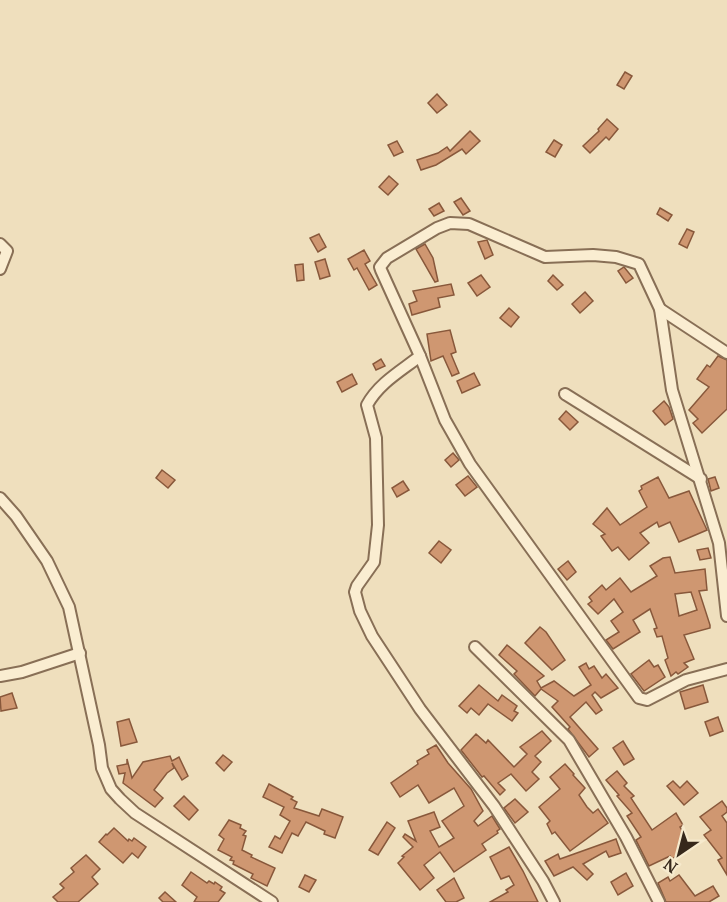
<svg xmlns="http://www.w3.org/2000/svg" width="727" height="902" viewBox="0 0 727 902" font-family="'PT Serif',serif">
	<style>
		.building { fill: #cf9771; stroke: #88583b; stroke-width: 1.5; fill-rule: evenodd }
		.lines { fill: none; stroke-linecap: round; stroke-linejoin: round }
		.minor-casing { stroke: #886f56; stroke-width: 14 }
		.minor { stroke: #faedd1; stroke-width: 10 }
	</style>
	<rect width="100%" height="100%" fill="#efdfbd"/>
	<g class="building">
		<path d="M625,72L632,76L624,89L617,85Z"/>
		<path d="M437,94L447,105L437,113L428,103Z"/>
		<path d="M607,119L618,129L609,140L606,137L590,153L583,146L599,131L598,129Z"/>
		<path d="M470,131L480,141L466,154L462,149L436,165L421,170L417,160L438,153L447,147L450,151Z"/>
		<path d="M554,140L562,145L555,157L546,152Z"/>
		<path d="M397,141L403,152L394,156L388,145Z"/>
		<path d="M389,176L398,184L388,195L379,187Z"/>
		<path d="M461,198L470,211L463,215L454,202Z"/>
		<path d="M439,203L444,211L434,216L429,209Z"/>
		<path d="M660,208L672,215L668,221L657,214Z"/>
		<path d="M687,229L694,232L687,248L679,244Z"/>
		<path d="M319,234L326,247L318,252L310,238Z"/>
		<path d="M487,240L493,255L485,259L478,242Z"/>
		<path d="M425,244L433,258L438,281L435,282L416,249Z"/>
		<path d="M364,250L370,261L365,264L377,285L369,290L357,268L354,270L348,259Z"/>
		<path d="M325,259L330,276L320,279L315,262Z"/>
		<path d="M303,264L304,280L297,281L295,265Z"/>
		<path d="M624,267L633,278L626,283L618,271Z"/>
		<path d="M481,275L490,287L477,296L468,283Z"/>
		<path d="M553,275L563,285L557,290L548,281Z"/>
		<path d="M451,284L454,295L438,298L440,307L412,315L409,304L417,301L413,291Z"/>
		<path d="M585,292L593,301L580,313L572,304Z"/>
		<path d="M509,308L519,317L511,327L500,318Z"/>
		<path d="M450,330L456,352L451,354L459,373L452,376L443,356L431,361L427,334Z"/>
		<path d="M718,356L727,360V409L702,433L693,423L698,419L689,410L709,387L697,379L707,365L710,367Z"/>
		<path d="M381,359L385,366L376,370L373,364Z"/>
		<path d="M474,373L480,385L462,393L457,381Z"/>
		<path d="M352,374L357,384L342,392L337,382Z"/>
		<path d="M664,401L669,407L673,419L665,425L653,411Z"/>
		<path d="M566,411L578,422L570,430L559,419Z"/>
		<path d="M453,453L459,460L451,467L445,460Z"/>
		<path d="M162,470L175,480L168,488L156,478Z"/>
		<path d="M468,476L477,487L465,496L456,485Z"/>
		<path d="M658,477L669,498L689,491L707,530L679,542L670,522L659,527L657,522L640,533L649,543L629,560L618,547L612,551L601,536L605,534L593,524L607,508L620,525L647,507L639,491L642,489L641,486Z"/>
		<path d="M715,477L719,488L711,491L708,479Z"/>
		<path d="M403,481L409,490L397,497L392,488Z"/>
		<path d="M439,541L451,550L441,563L429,553Z"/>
		<path d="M708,548L711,558L700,560L697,550Z"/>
		<path d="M670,557L675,573L705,569L707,590L699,591L710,625V628L684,635L694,659L684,663L688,667L678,674L676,672L671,676L665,660L668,658L662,636L657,637L654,629L657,628L650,609L633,620L640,632L613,649L606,640L619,632L611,621L623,612L614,599L598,614L588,604L592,601L589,597L602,585L606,590L620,578L631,592L657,576L650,566L663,558ZM691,592L697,610L679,616L675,594Z"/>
		<path d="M568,561L576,572L567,580L558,569Z"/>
		<path d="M540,627L546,632L565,660L552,670L525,643Z"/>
		<path d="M507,645L544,676L537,681L541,688L554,681L574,696L591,685L579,667L586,663L589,669L594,666L602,678L606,674L618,688L601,698L595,692L592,695L602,710L596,714L586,702L570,717L598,749L589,757L568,729L570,727L552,707L558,701L541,689L535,696L514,674L517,671L499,655Z"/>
		<path d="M649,660L654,667L658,665L665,677L644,691L631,674Z"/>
		<path d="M479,685L498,701L502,695L517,706L514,711L518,713L512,721L488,704L479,715L471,708L467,713L459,706Z"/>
		<path d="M703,685L708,702L685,709L680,692Z"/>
		<path d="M12,693L17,708L1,711L0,697Z"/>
		<path d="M718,717L723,731L710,736L705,722Z"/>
		<path d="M129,719L137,742L121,746L117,722Z"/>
		<path d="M542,731L551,741L535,756L541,762L532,772L539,779L526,791L511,774L498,783L505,790L500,795L484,776L482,777L479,773L461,750L476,734L486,743L488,740L514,767L527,754L520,747Z"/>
		<path d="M623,741L634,759L624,765L613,748Z"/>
		<path d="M436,745L448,763L471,789L483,811L474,821L478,826L492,816L500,829L497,831L498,833L482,844L486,850L454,872L440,852L424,865L434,878L420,890L398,863L404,857L402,856L413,847L403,837L405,834L416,841L408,821L434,812L440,827L430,831L439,847L454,838L442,821L464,806L454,788L429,803L418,785L400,797L391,783L418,764L417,761L429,754L427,750Z"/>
		<path d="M223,755L232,762L224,771L216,763Z"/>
		<path d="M170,756L172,761L179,757L188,776L182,780L172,763L174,768L167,773L154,790L163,798L155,807L123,783L125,773L119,774L117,766L127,764V759L132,778L143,762Z"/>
		<path d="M565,764L574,774L573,775L585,788L579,795L587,807L593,813L598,809L608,823L570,851L555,832L552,834L547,824L550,821L539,807L560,789L550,777Z"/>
		<path d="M617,771L627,783L624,786L634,796L631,798L652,830L676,813L683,825L680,827L692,847L672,859L670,856L649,866L636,840L641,837L627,816L632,813L617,796L619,795L606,780Z"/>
		<path d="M673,781L680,788L687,781L698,793L684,805L667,786Z"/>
		<path d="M269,784L293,797L291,799L297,802L294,808L319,816L322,809L343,817L335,838L324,834L325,831L306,822L298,836L292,833L282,853L269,847L275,836L280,839L290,821L280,815L284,807L263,797Z"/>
		<path d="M184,796L198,810L189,820L174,806Z"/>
		<path d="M515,799L528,812L515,823L504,808Z"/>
		<path d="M722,801L727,808V812L722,816L727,823V875L718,860L722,858L704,835L711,830L700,817Z"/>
		<path d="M229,820L241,825L240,828L246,831L243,835L246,836L242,850L252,855L251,857L275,868L267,886L251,878L253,874L233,864L234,861L230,860L232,857L218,850L224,839L219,835Z"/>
		<path d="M387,822L395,828L378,855L369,850Z"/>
		<path d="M114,828L128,841L129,839L132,841L134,838L146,847L138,858L132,853L123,863L99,842L106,834L107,835Z"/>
		<path d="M616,839L621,853L609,857L606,851L583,864L593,874L587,880L573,867L554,876L545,861L558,854L560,859Z"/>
		<path d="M509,847L523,871L538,902H490L508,892L506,890L514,885L509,876L501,879L490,857Z"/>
		<path d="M86,855L100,869L92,877L98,884L78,902H58L53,897L64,888L60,884L74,872L71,868Z"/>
		<path d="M191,872L207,883L209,881L214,884L215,882L222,887L220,890L225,893L218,902H194L197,897L182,885Z"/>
		<path d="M626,873L633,886L618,895L611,882Z"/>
		<path d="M305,875L316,880L309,892L299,887Z"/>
		<path d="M679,875L695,896L713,886L719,896L709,902H666L658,883L668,877L670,881Z"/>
		<path d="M454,878L464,898L456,902H446L437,890Z"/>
		<path d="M165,892L176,902H163L159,898Z"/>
	</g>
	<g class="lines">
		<defs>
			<g id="minor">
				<path d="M0,244L7,251L0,269"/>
				<path d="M660,309L727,353"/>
				<path d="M420,356C401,371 379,383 367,405L376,438L378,525L374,562L357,586L355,592L360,611L372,636L420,709L494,806L543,881L554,902"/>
				<path d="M565,394L701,479"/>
				<path d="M0,498L16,516L47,561L69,607L99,745L102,768L111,789L120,799L135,813L272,902"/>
				<path d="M727,616L719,543L672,390L660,309L639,264L616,257L593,255L545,257L469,224L450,223L437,228L387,258L380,267L381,270L420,356L445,420L470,464L639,698L647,700L686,680L727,669"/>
				<path d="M475,647L569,740L626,837L659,902"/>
				<path d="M0,676L22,672L80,653"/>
			</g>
		</defs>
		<use href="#minor" class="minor-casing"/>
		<use href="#minor" class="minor"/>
	</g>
	<g transform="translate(679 854) rotate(215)" stroke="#f6eacd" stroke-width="4.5" paint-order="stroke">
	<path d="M0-4.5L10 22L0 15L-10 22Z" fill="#36281b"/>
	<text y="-9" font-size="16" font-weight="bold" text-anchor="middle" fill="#36281b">N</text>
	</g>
</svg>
